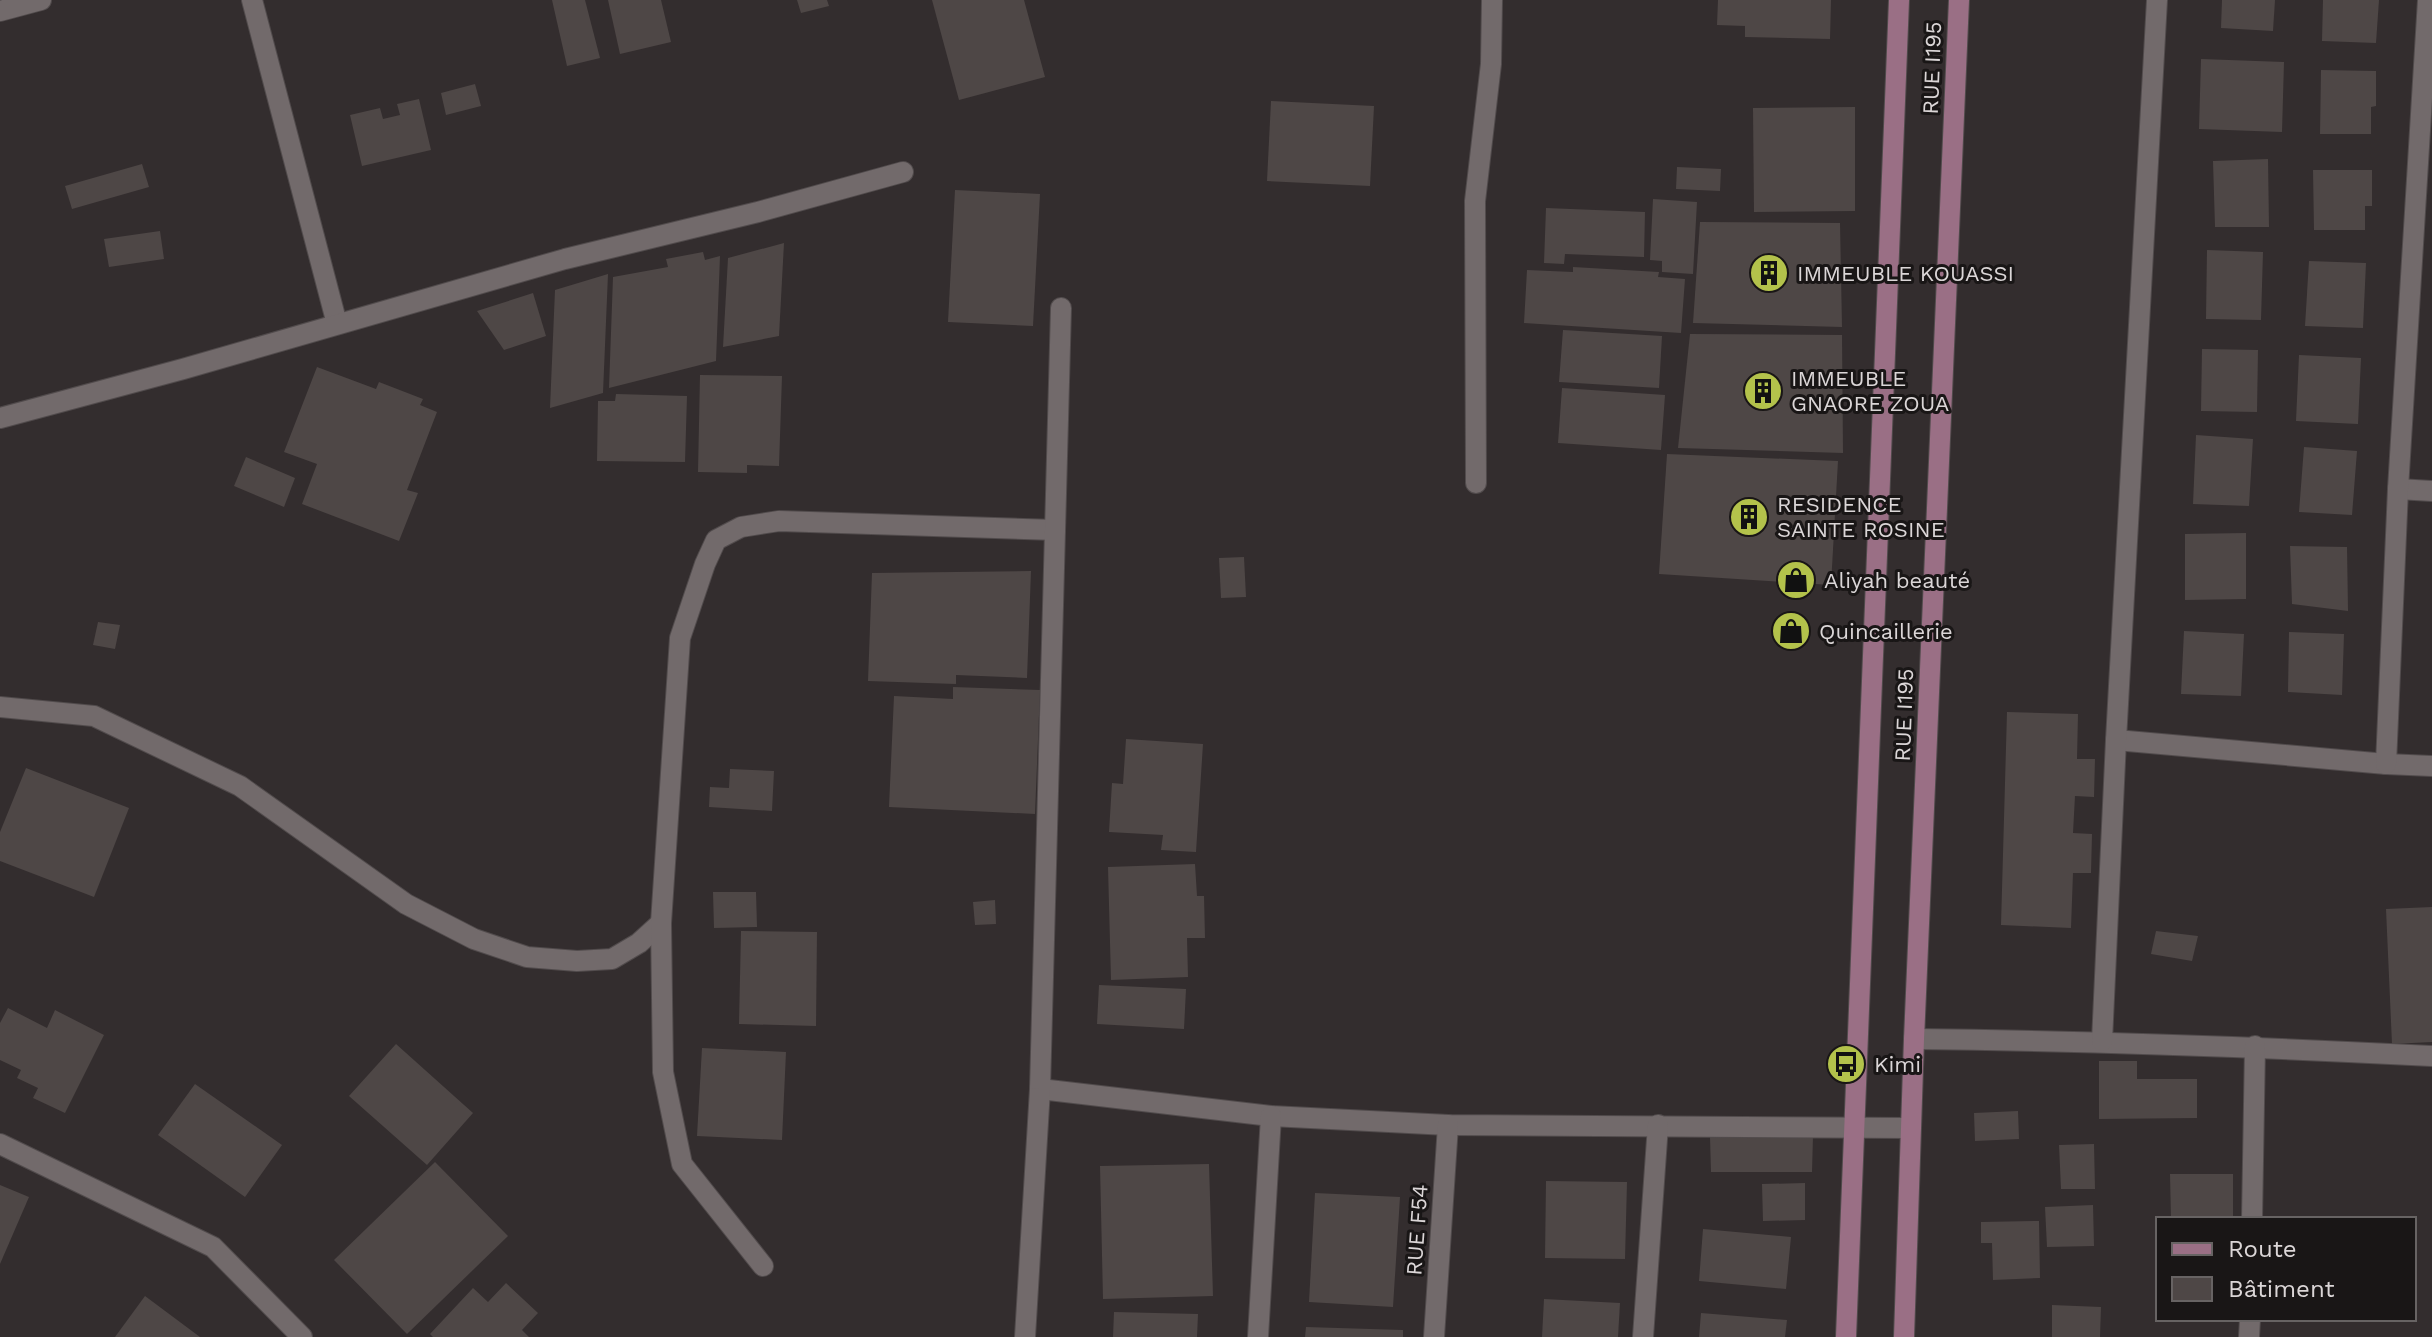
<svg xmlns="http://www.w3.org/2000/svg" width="2432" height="1337" viewBox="0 0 2432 1337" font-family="'Work Sans',sans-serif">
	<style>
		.building { fill: #4e4746 }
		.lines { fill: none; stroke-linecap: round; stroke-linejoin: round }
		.minor-casing { stroke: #514b4c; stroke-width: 22 }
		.secondary-casing { stroke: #514b4c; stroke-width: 22 }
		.minor { stroke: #726a6b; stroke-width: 20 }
		.secondary { stroke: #9a6f85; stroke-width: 20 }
		.labels { text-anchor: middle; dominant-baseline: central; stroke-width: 6; stroke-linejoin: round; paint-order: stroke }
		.street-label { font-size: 22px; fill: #dbd6d7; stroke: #191616 }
		.poi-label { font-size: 22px; fill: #dbd6d7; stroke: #191616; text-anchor: start }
	</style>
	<rect width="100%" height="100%" fill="#332d2e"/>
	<g class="building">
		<path d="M552,0H585L600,58L567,66Z"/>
		<path d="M608,0H661L671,42L620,54Z"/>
		<path d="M797,0H827L829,6L801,13Z"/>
		<path d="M932,0H1024L1045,77L959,100Z"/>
		<path d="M1718,0H1831L1830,39L1745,37V26L1717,25Z"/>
		<path d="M2222,0H2275L2273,31L2221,28Z"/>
		<path d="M2323,0H2379L2376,43L2322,41Z"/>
		<path d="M2201,59L2284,62L2282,132L2199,129Z"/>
		<path d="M2321,70L2376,71V106L2371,107V134H2320Z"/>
		<path d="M475,84L481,106L446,115L441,93Z"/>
		<path d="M419,99L431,150L362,166L350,115L380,108L383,119L400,115L397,104Z"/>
		<path d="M1271,101L1374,106L1370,186L1267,181Z"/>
		<path d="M1855,107V211L1754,212L1753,108Z"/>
		<path d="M2268,159L2269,227H2215L2213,161Z"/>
		<path d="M142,164L149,187L72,209L65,186Z"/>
		<path d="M1677,167L1721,169L1720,191L1676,189Z"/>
		<path d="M2313,170H2372V206H2365V230H2314Z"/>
		<path d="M955,190L1040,194L1033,326L948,322Z"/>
		<path d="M1653,199L1697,202L1693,274L1662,272V261L1650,260Z"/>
		<path d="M1546,208L1645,212L1644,257L1565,254L1564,264L1544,263Z"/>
		<path d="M1700,222L1840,223L1842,327L1693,323Z"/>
		<path d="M160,231L164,259L109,267L104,239Z"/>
		<path d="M784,243L779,336L723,347L728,258Z"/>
		<path d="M2207,250L2263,252L2261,320L2206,319Z"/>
		<path d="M703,252L705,260L720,256L716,361L609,388L613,277L668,267L666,259Z"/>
		<path d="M2309,261L2366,263L2363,328L2305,326Z"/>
		<path d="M1573,267L1659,272L1658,277L1685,279L1681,333L1524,323L1527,270L1573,272Z"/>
		<path d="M608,274L603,393L550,408L555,290Z"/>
		<path d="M533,293L546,336L504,350L477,311Z"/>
		<path d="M1563,330L1662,336L1659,388L1559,382Z"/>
		<path d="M1690,334L1842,335L1843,453L1678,448Z"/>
		<path d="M2202,349L2258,350L2257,412L2201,411Z"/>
		<path d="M2299,355L2361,358L2358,424L2296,421Z"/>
		<path d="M317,367L376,389L379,382L423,399L420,405L437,412L407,490L418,493L399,541L302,504L317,464L284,452Z"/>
		<path d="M700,375L782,376L779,466L747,465V473L698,472Z"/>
		<path d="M1562,388L1665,395L1661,450L1558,443Z"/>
		<path d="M616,394L687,396L685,462L597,461L598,401H615Z"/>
		<path d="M2196,435L2253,439L2249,506L2193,504Z"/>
		<path d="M2304,447L2357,451L2352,515L2299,512Z"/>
		<path d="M1667,454L1838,461L1831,585L1659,574Z"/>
		<path d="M246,457L295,478L284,507L234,486Z"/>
		<path d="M2246,533V599L2185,600V534Z"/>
		<path d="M2290,546L2347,547L2348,611L2292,604Z"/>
		<path d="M1244,557L1246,597L1221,598L1219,558Z"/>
		<path d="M1031,571L1027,678L956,675V684L868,681L872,573Z"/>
		<path d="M98,622L120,625L115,649L93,645Z"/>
		<path d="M2184,631L2244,634L2241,696L2181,694Z"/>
		<path d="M2289,632L2344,634L2342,695L2288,692Z"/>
		<path d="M953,687L1040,690L1035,814L889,807L894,696L953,699Z"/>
		<path d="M2007,712L2078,714L2077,759H2095L2094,797L2075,796L2073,833L2092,834L2091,873H2073L2071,928L2001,925Z"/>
		<path d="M1126,739L1203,744L1196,852L1161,850L1163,835L1109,832L1112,783L1123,784Z"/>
		<path d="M26,768L129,808L94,897L0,861V832Z"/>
		<path d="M730,769L774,771L772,811L709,807L710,787L729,788Z"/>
		<path d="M1195,864L1197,896H1204L1205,938H1187L1188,977L1111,980L1108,867Z"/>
		<path d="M713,892H756L757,927L714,928Z"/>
		<path d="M995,900L996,924L975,925L973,902Z"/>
		<path d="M2432,907V1042L2392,1044L2386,909Z"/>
		<path d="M741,931L817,932L816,1026L739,1024Z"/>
		<path d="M2156,931L2198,936L2192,961L2151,954Z"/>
		<path d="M1099,985L1186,989L1184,1029L1097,1024Z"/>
		<path d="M8,1008L47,1028L55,1010L104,1035L65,1113L33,1098L38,1088L17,1078L21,1070L0,1060V1023Z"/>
		<path d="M396,1044L473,1113L427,1165L349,1096Z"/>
		<path d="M702,1048L786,1052L782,1140L697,1136Z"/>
		<path d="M2099,1061H2137V1079H2197V1118L2099,1119Z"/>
		<path d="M195,1084L282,1145L245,1197L158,1135Z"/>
		<path d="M2018,1111L2019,1139L1975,1141L1974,1113Z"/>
		<path d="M1813,1136L1812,1172H1711L1710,1137Z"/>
		<path d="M2094,1144L2095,1189H2061L2059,1145Z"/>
		<path d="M435,1162L508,1236L407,1334L334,1260Z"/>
		<path d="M1209,1164L1213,1296L1103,1299L1100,1166Z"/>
		<path d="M2170,1174H2233V1219H2171Z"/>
		<path d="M1546,1181L1627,1182L1625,1259L1545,1258Z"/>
		<path d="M1805,1183V1220L1763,1221L1762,1184Z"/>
		<path d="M0,1185L29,1197L0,1264Z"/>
		<path d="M1315,1193L1400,1197L1393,1307L1309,1302Z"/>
		<path d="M2093,1205L2094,1246L2047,1247L2045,1207Z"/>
		<path d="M2039,1221L2040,1278L1993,1280L1992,1243H1981V1222Z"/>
		<path d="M1703,1229L1791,1237L1786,1289L1699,1281Z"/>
		<path d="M506,1283L538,1313L522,1330L529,1337H433L430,1334L473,1288L488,1302Z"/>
		<path d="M145,1296L200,1337H115Z"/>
		<path d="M1544,1299L1620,1303L1618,1337H1542Z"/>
		<path d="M2052,1305L2101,1307L2100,1337H2052Z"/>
		<path d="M1114,1312L1198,1314L1197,1337H1113Z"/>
		<path d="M1701,1313L1787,1320L1785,1337H1699Z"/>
		<path d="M1306,1327L1403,1330V1337H1305Z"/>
	</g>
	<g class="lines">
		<defs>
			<g id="minor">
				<path d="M252,0L337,324"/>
				<path d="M0,11L41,0"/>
				<path d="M0,418L183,369L565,259L758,212L903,172"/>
				<path d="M1476,483L1475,201L1491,64L1492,0"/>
				<path d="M2398,489L2432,491"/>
				<path d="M0,707L94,716L240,786L406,904L474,939L527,957L577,961L612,959L639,943L661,923"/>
				<path d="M2116,740L2386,764L2432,766"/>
				<path d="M2386,764L2398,489L2428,0"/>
				<path d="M1914,1039C2087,1041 2259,1047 2432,1056"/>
				<path d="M2102,1041L2116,740L2157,0"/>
				<path d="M1040,1089L1271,1116L1448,1125L1910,1128"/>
				<path d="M0,1144L213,1247L302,1337"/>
				<path d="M2252,1219L2255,1046"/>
				<path d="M763,1266L682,1164L663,1072L661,923L680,638L705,564L716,540L741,527L779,521L1055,530"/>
				<path d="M1025,1337L1040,1089L1061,308"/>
				<path d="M1258,1337L1271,1116"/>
				<path d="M1434,1337L1448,1125"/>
				<path d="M1643,1337L1658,1125"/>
				<path d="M2249,1337L2250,1319"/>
			</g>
			<g id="secondary">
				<path d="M1846,1337L1899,0"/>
				<path d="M1904,1337L1914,1039L1959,0"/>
			</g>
		</defs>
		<use href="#minor" class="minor-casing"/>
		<use href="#secondary" class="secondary-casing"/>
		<use href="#minor" class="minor"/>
		<use href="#secondary" class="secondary"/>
	</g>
	<defs>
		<symbol id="building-disc" viewBox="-11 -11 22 22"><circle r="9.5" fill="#b3c24b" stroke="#191616"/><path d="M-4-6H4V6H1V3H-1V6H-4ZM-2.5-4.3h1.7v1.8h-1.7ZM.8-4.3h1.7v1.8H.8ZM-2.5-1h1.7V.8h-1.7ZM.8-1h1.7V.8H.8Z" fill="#111"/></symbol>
		<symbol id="shop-disc" viewBox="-11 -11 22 22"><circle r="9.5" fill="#b3c24b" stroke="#191616"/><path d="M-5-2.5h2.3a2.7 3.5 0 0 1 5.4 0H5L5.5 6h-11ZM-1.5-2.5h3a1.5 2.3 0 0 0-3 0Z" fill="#111"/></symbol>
		<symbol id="bus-disc" viewBox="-11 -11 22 22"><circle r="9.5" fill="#b3c24b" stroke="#191616"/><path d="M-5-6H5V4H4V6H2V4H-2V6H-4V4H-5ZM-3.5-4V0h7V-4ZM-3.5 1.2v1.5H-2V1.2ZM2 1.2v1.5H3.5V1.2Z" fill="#111"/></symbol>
	</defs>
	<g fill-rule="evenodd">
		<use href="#building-disc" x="1747" y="251" width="44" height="44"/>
		<use href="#building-disc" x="1741" y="369" width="44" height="44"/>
		<use href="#building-disc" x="1727" y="495" width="44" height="44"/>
		<use href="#shop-disc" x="1774" y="558" width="44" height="44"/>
		<use href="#shop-disc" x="1769" y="609" width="44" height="44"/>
		<use href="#bus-disc" x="1824" y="1042" width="44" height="44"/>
	</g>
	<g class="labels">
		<g class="street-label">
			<text transform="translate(1932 68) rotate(-88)">RUE I195</text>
			<text transform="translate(1904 715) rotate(-88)">RUE I195</text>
			<text transform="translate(1417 1230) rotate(-86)">RUE F54</text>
		</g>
		<g class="poi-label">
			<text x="1797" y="273">IMMEUBLE KOUASSI</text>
			<text x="1791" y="378">IMMEUBLE<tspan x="1791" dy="25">GNAORE ZOUA</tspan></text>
			<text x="1777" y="504">RESIDENCE<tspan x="1777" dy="25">SAINTE ROSINE</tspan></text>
			<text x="1824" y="580">Aliyah beauté</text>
			<text x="1819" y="631">Quincaillerie</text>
			<text x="1874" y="1064">Kimi</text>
		</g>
	</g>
	<rect x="2156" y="1217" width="260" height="104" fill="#191616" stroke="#676363" stroke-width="2"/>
	<rect x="2172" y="1243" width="40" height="12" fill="#9a6f85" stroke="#676363" stroke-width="2"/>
	<text x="2228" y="1257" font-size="24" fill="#dbd6d7">Route</text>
	<rect x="2172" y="1277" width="40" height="24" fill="#4e4746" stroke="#676363" stroke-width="2"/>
	<text x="2228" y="1297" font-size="24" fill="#dbd6d7">Bâtiment</text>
</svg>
